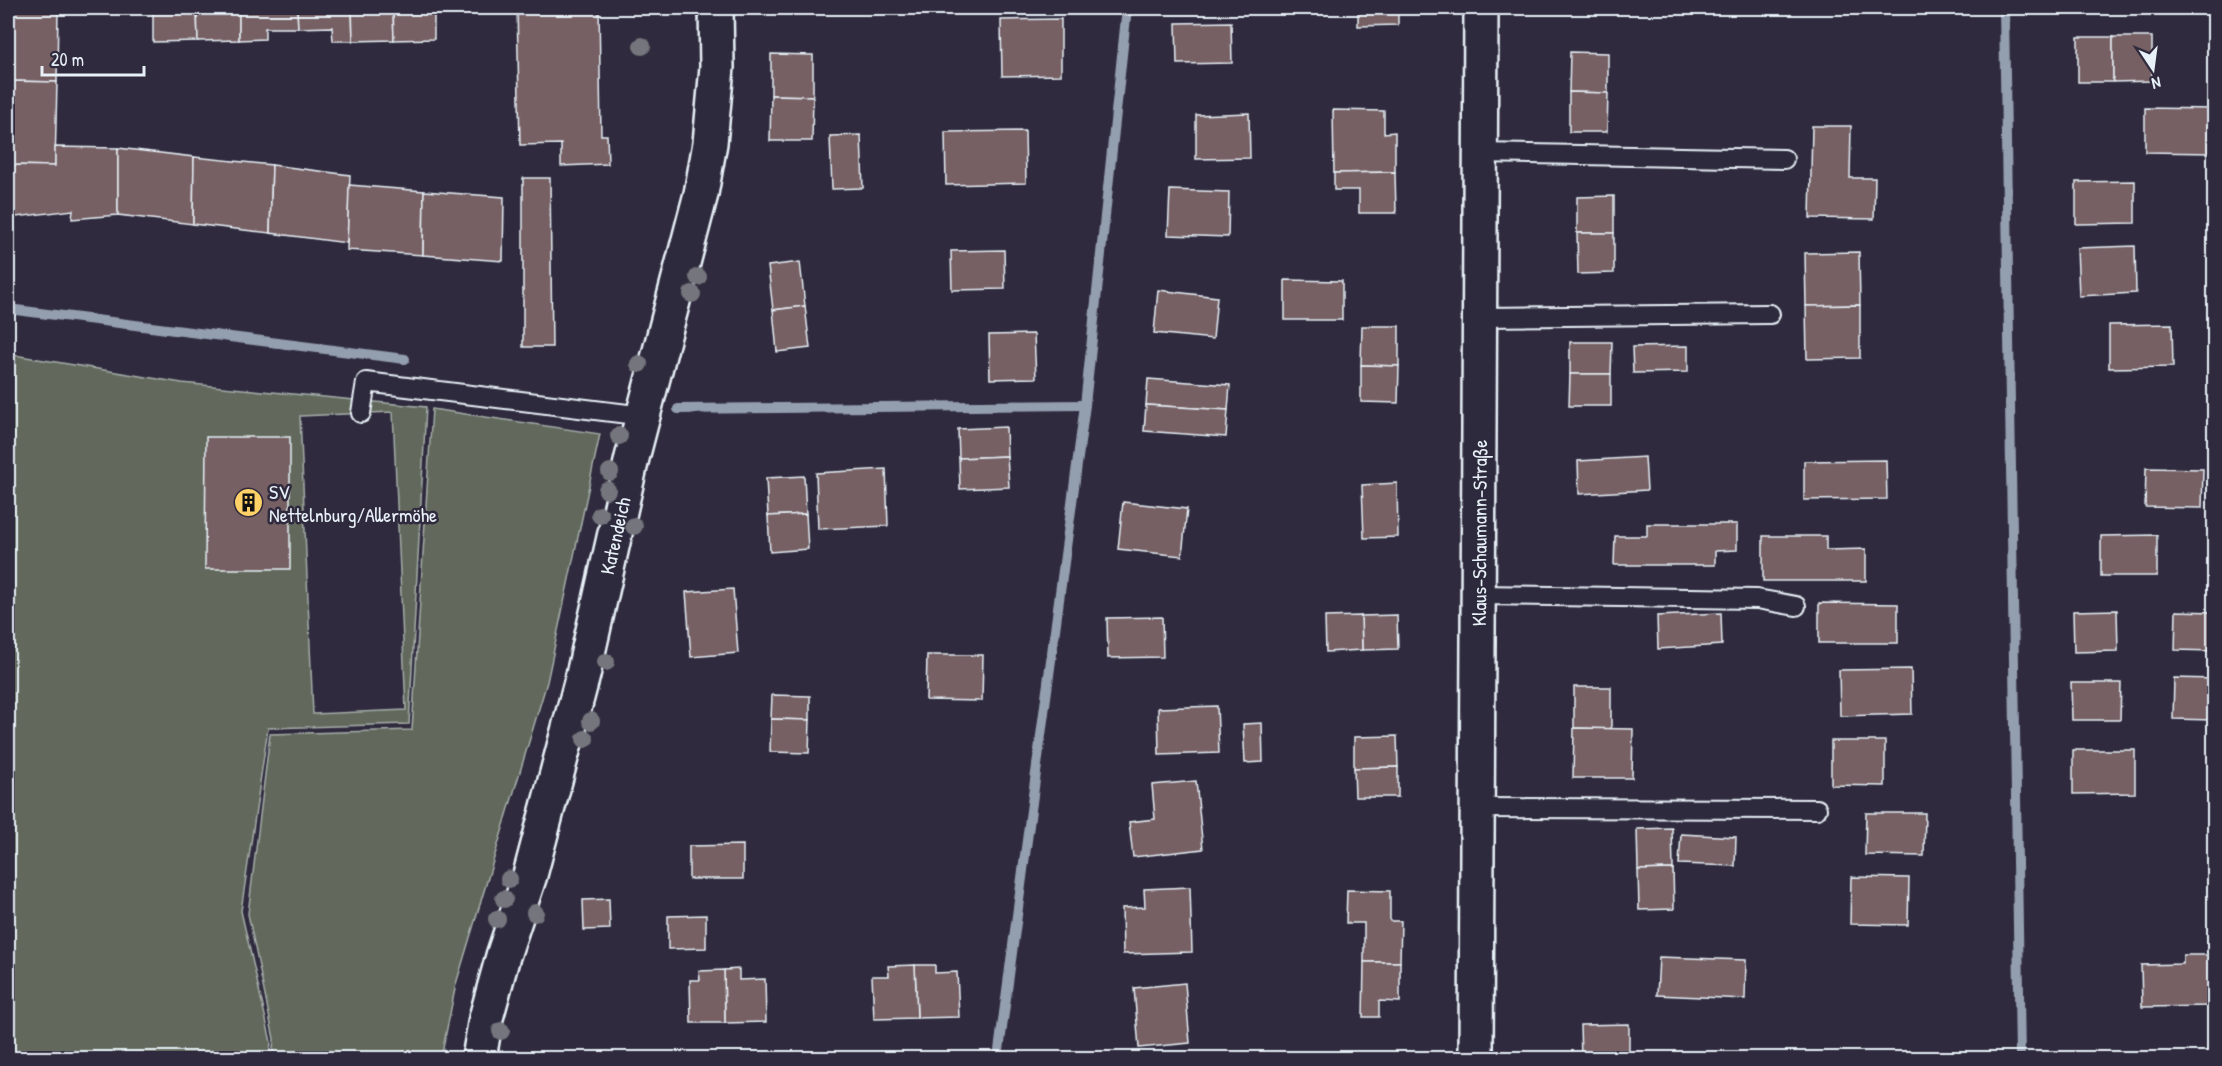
<svg xmlns="http://www.w3.org/2000/svg" width="2222" height="1066" viewBox="0 0 2222 1066" font-family="'Patrick Hand',sans-serif">
	<style>
		.green { fill: #62695c; stroke: #a5adaa; stroke-width: 1.5; fill-rule: evenodd }
		.lines { fill: none; stroke-linecap: round; stroke-linejoin: round }
		.stream { stroke: #939eaf; stroke-width: 10 }
		.building { fill: #766064; stroke: #e8f1f8; stroke-width: 1.5 }
		.lane-casing { stroke: #e8f1f8; stroke-width: 22 }
		.street-casing { stroke: #e8f1f8; stroke-width: 38 }
		.lane { stroke: #2f2a3d; stroke-width: 18 }
		.street { stroke: #2f2a3d; stroke-width: 33 }
		.tree { fill: #74767d }
		.labels { text-anchor: middle; dominant-baseline: central; stroke-width: 5; stroke-linejoin: round; paint-order: stroke }
		.poi-label { font-size: 20px; fill: #e8f1f8; stroke: #2f2a3d; text-anchor: start }
		.street-label { font-size: 20px; fill: #e8f1f8; stroke: #2f2a3d }
	</style>
	<rect width="100%" height="100%" fill="#2f2a3d"/>
	<filter id="ink" filterUnits="userSpaceOnUse"><feTurbulence type="fractalNoise" baseFrequency=".0167" numOctaves="2"/><feDisplacementMap in="SourceGraphic" scale="12" xChannelSelector="R" yChannelSelector="G"/><feConvolveMatrix kernelMatrix="1 2 1 2 8 2 1 2 1" color-interpolation-filters="sRGB"/></filter>
	<g filter="url(#ink)">
		<g class="green">
			<path d="M8,354L182,383L426,407L409,724L268,728L241,911L271,1042L269,1058H8ZM393,412L406,710L313,714L300,416Z"/>
			<path d="M432,409L600,434L547,682L456,984L441,1058H272L274,1039L248,914L270,734L412,730Z"/>
		</g>
		<g class="lines">
			<g class="stream">
				<path d="M2004,8L2020,1058"/>
				<path d="M8,309L405,359"/>
				<path d="M678,409L1085,405"/>
				<path d="M998,1058L1085,405L1127,8"/>
			</g>
		</g>
		<g class="building">
			<path d="M8,8H58L57,82L8,81Z"/>
			<path d="M153,8H197L198,41L153,42Z"/>
			<path d="M197,8H239V40L198,41Z"/>
			<path d="M239,8H297L298,28H265V39L239,40Z"/>
			<path d="M297,8H352L353,41H333L332,27L298,28Z"/>
			<path d="M352,8H393L394,40L353,41Z"/>
			<path d="M393,8H434V39L394,40Z"/>
			<path d="M517,8H599L601,135H607L608,164L561,166V144L520,145Z"/>
			<path d="M976,8H1017V11L976,12Z"/>
			<path d="M1358,8H1398V25L1358,26Z"/>
			<path d="M1061,19V75L1002,76L1001,20Z"/>
			<path d="M1231,22L1232,63L1177,64L1176,23Z"/>
			<rect x="2078" y="37" width="35" height="45"/>
			<path d="M2113,37H2152V81L2113,82Z"/>
			<path d="M1570,52L1608,53V93L1569,92Z"/>
			<path d="M771,54L813,55V96L771,95Z"/>
			<path d="M8,81L57,82L55,166L8,165Z"/>
			<path d="M1569,92L1608,93L1607,132H1569Z"/>
			<path d="M771,95L813,96L812,141H770Z"/>
			<path d="M2145,108L2214,109V153L2145,152Z"/>
			<path d="M1333,110L1384,111V133L1395,132V172L1334,173Z"/>
			<path d="M1249,113L1250,158L1196,159V115Z"/>
			<path d="M1812,126H1851L1850,178H1875L1874,219L1810,218Z"/>
			<path d="M1025,131L1026,183L946,185L945,132Z"/>
			<path d="M861,135L863,188L832,189L830,136Z"/>
			<path d="M55,147L118,148V215L72,219L73,210L8,218V165L55,166Z"/>
			<path d="M118,148L194,157L193,224L118,215Z"/>
			<path d="M194,157L272,165L270,233L193,224Z"/>
			<path d="M272,165L350,175L347,243L270,233Z"/>
			<path d="M1395,172L1396,213H1359V190H1334V173Z"/>
			<path d="M523,178H550L552,347H523Z"/>
			<path d="M2135,181V223L2076,224V182Z"/>
			<path d="M349,185L424,191L423,255L347,250Z"/>
			<path d="M1170,190L1229,192L1228,237L1168,235Z"/>
			<path d="M424,191L504,197L503,261L423,255Z"/>
			<path d="M1614,196V233H1577V197Z"/>
			<path d="M1577,233H1614V273L1578,274Z"/>
			<path d="M2135,246L2136,293L2079,296L2077,248Z"/>
			<path d="M1004,250L1005,289L952,290L951,251Z"/>
			<path d="M1859,252L1860,305L1806,306L1805,253Z"/>
			<path d="M800,262L805,306L773,310L768,266Z"/>
			<path d="M1285,280L1342,281V320H1285Z"/>
			<path d="M1158,290L1217,297L1213,339L1154,333Z"/>
			<path d="M1860,305V358L1807,359L1806,306Z"/>
			<path d="M805,306L810,348L777,352L773,310Z"/>
			<path d="M2172,324L2173,367L2109,368V325Z"/>
			<path d="M1362,326H1399V366L1361,365Z"/>
			<path d="M1034,334L1036,378L990,379L989,335Z"/>
			<path d="M1570,342H1612L1611,374H1570Z"/>
			<path d="M1688,346V372L1633,373L1632,347Z"/>
			<path d="M1361,365L1399,366L1398,403L1361,402Z"/>
			<path d="M1570,374H1611V406H1569Z"/>
			<path d="M1148,379L1230,385L1228,410L1146,405Z"/>
			<path d="M1146,405L1228,410L1226,437L1144,431Z"/>
			<path d="M1006,427L1007,456L959,458L958,429Z"/>
			<path d="M206,437H290V569H205Z"/>
			<path d="M1007,456L1009,487L960,489L959,458Z"/>
			<path d="M1645,457L1647,490L1579,494L1578,461Z"/>
			<path d="M1886,460L1887,499L1804,500V461Z"/>
			<path d="M2146,468L2203,469L2202,508L2145,507Z"/>
			<path d="M886,469L888,526L818,529L816,473Z"/>
			<path d="M804,476L806,514L768,516L766,478Z"/>
			<path d="M1397,483L1398,537L1364,538L1362,485Z"/>
			<path d="M1123,502L1187,509L1182,556L1118,549Z"/>
			<path d="M806,514L808,549L770,552L768,516Z"/>
			<path d="M1647,524H1737V550L1715,551V565H1614L1615,536H1647Z"/>
			<path d="M2157,535V576H2101V536Z"/>
			<path d="M1763,536H1826V550L1866,549V581H1763Z"/>
			<path d="M733,589L738,653L691,657L686,592Z"/>
			<path d="M1819,603L1898,604V643H1819Z"/>
			<path d="M2117,610L2118,651L2074,652L2073,611Z"/>
			<path d="M2176,611L2214,612V651L2175,650Z"/>
			<path d="M1721,613L1722,645L1658,649L1657,616Z"/>
			<path d="M1397,615L1398,649L1362,650L1361,616Z"/>
			<path d="M1361,616L1362,650L1326,652L1325,617Z"/>
			<path d="M1162,617L1163,657L1108,658L1107,618Z"/>
			<path d="M927,655H983L982,701L926,700Z"/>
			<path d="M1911,669L1912,714L1840,716L1839,670Z"/>
			<path d="M2174,678L2214,679V720L2173,719Z"/>
			<path d="M2071,683H2121L2120,720H2072Z"/>
			<path d="M1574,687H1611V729L1574,728Z"/>
			<path d="M772,695L810,696V720L771,719Z"/>
			<path d="M1217,706L1219,753L1159,755L1158,708Z"/>
			<path d="M771,719L810,720L809,753L770,752Z"/>
			<path d="M1262,723L1263,762L1245,763L1243,724Z"/>
			<path d="M1574,728L1633,729L1632,778H1573Z"/>
			<path d="M1397,736L1398,767L1354,768V737Z"/>
			<path d="M1831,741H1885V786L1831,785Z"/>
			<path d="M2073,750H2135V793L2073,794Z"/>
			<path d="M1398,767V797H1355L1354,768Z"/>
			<path d="M1196,781L1203,849L1133,857L1129,822L1155,819L1152,785Z"/>
			<path d="M1866,813H1925L1924,856L1865,855Z"/>
			<path d="M1672,828L1673,869L1638,870L1637,829Z"/>
			<path d="M1681,834L1736,837L1735,866L1679,864Z"/>
			<path d="M743,845V879H689V846Z"/>
			<path d="M1673,869L1674,909L1639,910L1638,870Z"/>
			<path d="M1851,877L1909,878L1908,925L1850,924Z"/>
			<path d="M1190,887L1192,952L1123,954L1122,908L1145,907L1144,889Z"/>
			<path d="M1347,890L1390,891V921H1401L1400,962H1364V923H1346Z"/>
			<path d="M609,899L610,929L584,930L583,900Z"/>
			<path d="M706,915V948L668,949V916Z"/>
			<path d="M2183,955H2214V1006L2142,1007L2141,965L2183,964Z"/>
			<path d="M1659,957L1746,960L1745,999L1657,995Z"/>
			<path d="M1364,962H1400V1002L1379,1001V1017H1363Z"/>
			<path d="M915,965H935V973L957,972L959,1017L917,1018Z"/>
			<path d="M915,965L917,1018L874,1019L872,976H889L888,966Z"/>
			<path d="M739,969V980L765,979L766,1022L725,1023L724,970Z"/>
			<path d="M724,970L725,1023H691L690,980H700L699,971Z"/>
			<path d="M1185,983L1190,1043L1139,1048L1134,988Z"/>
			<path d="M1629,1024V1058H1581L1580,1025Z"/>
		</g>
		<g class="lines">
			<defs>
				<g id="lane">
					<path d="M1480,153L1784,159"/>
					<path d="M1479,317L1770,314"/>
					<path d="M361,413L366,382L644,416"/>
					<path d="M1478,595L1757,599L1796,606"/>
					<path d="M1477,808L1817,809"/>
				</g>
				<g id="street">
					<path id="s1" d="M479,1058L486,1018L503,956L530,875L583,675L632,458L701,194L710,143L717,67L716,8"/>
					<path id="s2" d="M1476,1058L1481,8"/>
				</g>
			</defs>
			<use href="#lane" class="lane-casing"/>
			<use href="#street" class="street-casing"/>
			<use href="#lane" class="lane"/>
			<use href="#street" class="street"/>
		</g>
		<g class="tree">
			<circle cx="642" cy="46" r="9"/>
			<circle cx="698" cy="277" r="9"/>
			<circle cx="692" cy="294" r="9"/>
			<circle cx="639" cy="364" r="9"/>
			<circle cx="619" cy="436" r="9"/>
			<circle cx="610" cy="472" r="9"/>
			<circle cx="607" cy="490" r="9"/>
			<circle cx="600" cy="515" r="9"/>
			<circle cx="634" cy="526" r="9"/>
			<circle cx="606" cy="662" r="9"/>
			<circle cx="591" cy="721" r="9"/>
			<circle cx="585" cy="739" r="9"/>
			<circle cx="509" cy="879" r="9"/>
			<circle cx="504" cy="899" r="9"/>
			<circle cx="535" cy="913" r="9"/>
			<circle cx="497" cy="919" r="9"/>
			<circle cx="501" cy="1031" r="9"/>
		</g>
	</g>
	<defs>
		<symbol id="building-disc" viewBox="-11 -11 22 22"><circle r="9.5" fill="#ffd166" stroke="#2f2a3d"/><path d="M-4-6H4V6H1V3H-1V6H-4ZM-2.5-4.3h1.7v1.8h-1.7ZM.8-4.3h1.7v1.8H.8ZM-2.5-1h1.7V.8h-1.7ZM.8-1h1.7V.8H.8Z" fill="#111"/></symbol>
	</defs>
	<g fill-rule="evenodd">
		<use href="#building-disc" x="232" y="486" width="33" height="33"/>
	</g>
	<g class="labels">
		<g class="poi-label">
			<text x="269" y="491">SV<tspan x="269" dy="23">Nettelnburg/Allermöhe</tspan></text>
		</g>
		<g class="street-label">
			<text stroke="none"><textPath href="#s2" startOffset="525">Klaus-Schaumann-Straße</textPath></text>
			<text stroke="none"><textPath href="#s1" startOffset="540">Katendeich</textPath></text>
		</g>
	</g>
	<rect width="2222" height="1066" fill="none" stroke="#2f2a3d" stroke-width="30"/>
	<rect x="15" y="15" width="2192" height="1036" fill="none" stroke="#e8f1f8" stroke-width="2" filter="url(#ink)"/>
	<g transform="translate(2153 69) rotate(167)" stroke="#2f2a3d" stroke-width="4.5" paint-order="stroke">
	<path d="M0-4.5L10 22L0 15L-10 22Z" fill="#e8f1f8"/>
	<text y="-9" font-size="16" font-weight="bold" text-anchor="middle" fill="#e8f1f8">N</text>
	</g>
	<path d="M42 66v9h102v-9" fill="none" stroke="#e8f1f8" stroke-width="3"/>
	<text x="51" y="66" font-size="18" fill="#e8f1f8" stroke="#2f2a3d" stroke-width="4.5" paint-order="stroke">20 m</text>
</svg>
